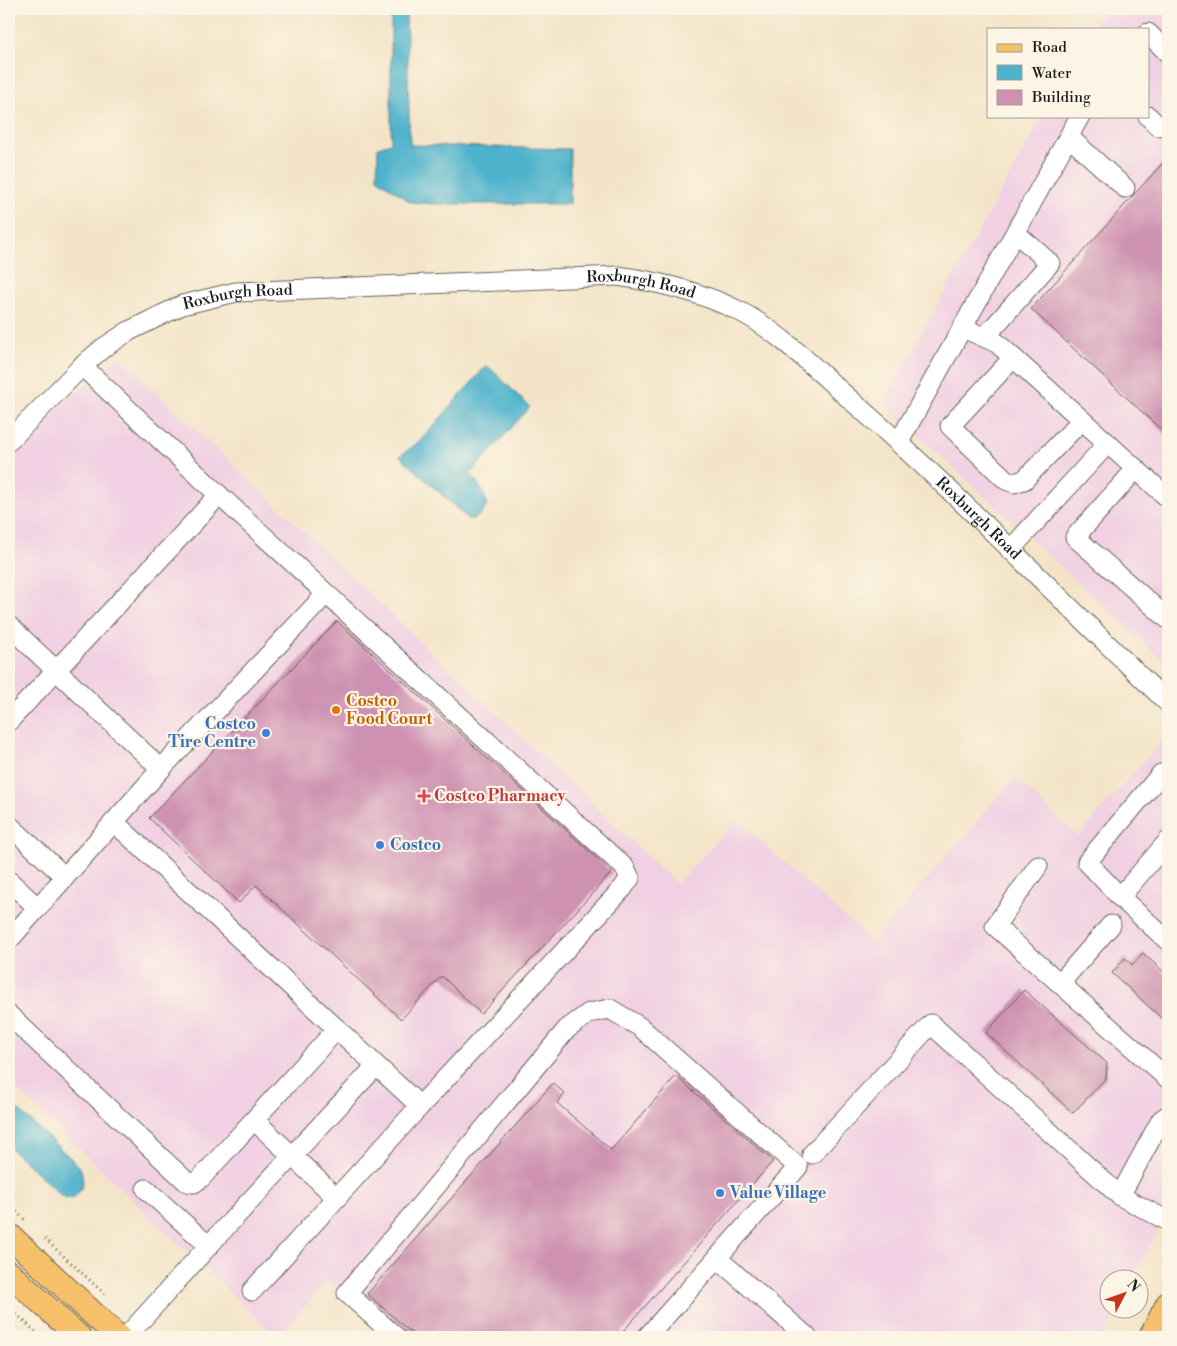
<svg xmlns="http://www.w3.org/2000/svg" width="1177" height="1346" viewBox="0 0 1177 1346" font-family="'Libre Bodoni',serif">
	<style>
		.built { fill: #f1d0e3 }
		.water { fill: #4db2cc; stroke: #346774 }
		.building { fill: #ce91b1 }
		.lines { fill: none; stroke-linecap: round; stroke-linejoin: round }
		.minor-casing { stroke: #676258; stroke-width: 21 }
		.major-casing { stroke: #676258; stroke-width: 26 }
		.path { stroke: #676258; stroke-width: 3; stroke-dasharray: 1 4; stroke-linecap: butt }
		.minor { stroke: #fff; stroke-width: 19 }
		.major { stroke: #f6c06b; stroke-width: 24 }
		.food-dot { fill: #e8710a; stroke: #fcf5e5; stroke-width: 2 }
		.shop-dot { fill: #3f7fe0; stroke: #fcf5e5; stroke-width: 2 }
		.health-dot { fill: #e0444e; stroke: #fcf5e5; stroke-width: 2 }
		.labels { text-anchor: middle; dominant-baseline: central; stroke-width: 4.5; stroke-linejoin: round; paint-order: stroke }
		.street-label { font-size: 16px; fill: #1c1c1c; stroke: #fcf5e5 }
		.food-label { font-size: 16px; font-weight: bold; fill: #c56008; stroke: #fcf5e5; text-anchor: start }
		.shop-label { font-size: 16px; font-weight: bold; fill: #366cbe; stroke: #fcf5e5; text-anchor: start }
		.health-label { font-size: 16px; font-weight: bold; fill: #be3a42; stroke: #fcf5e5; text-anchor: start }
	</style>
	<rect width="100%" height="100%" fill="#fcf5e5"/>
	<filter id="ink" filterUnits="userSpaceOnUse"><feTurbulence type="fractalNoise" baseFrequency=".02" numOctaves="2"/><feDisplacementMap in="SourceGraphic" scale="10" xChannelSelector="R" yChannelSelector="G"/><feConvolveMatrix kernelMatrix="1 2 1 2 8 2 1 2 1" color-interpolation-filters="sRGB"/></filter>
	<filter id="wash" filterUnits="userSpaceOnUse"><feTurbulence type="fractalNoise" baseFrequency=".0096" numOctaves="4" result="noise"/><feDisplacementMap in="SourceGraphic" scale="20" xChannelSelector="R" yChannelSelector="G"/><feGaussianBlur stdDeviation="1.12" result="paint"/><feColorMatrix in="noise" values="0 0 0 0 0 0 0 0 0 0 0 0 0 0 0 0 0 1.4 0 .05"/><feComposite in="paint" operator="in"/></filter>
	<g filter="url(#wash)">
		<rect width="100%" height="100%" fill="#f3e4c7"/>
		<g class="built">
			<path d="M1103,9H1162L1168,16V665L883,403L1043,116H1148V29H1092Z"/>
			<path d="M119,357L677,884L736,819L872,942L1015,778L1078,837L1168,733V1209L1133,1278H1110V1308L1118,1309L1103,1337H390L329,1280L277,1337L9,1082V460L55,410Z"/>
		</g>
		<g class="water">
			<path d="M391,9H406L410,145L570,149V204H432L410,202L377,178L378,147L391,143Z"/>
			<path d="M487,365L530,407L470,474C479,484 484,491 487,505C482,513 479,519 468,519L400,456L421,440Z"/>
			<path d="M9,1101L80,1167C85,1181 84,1189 72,1199L63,1197L9,1147Z"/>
		</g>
		<g id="blocks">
			<g class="building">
				<path d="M1168,157V436L1031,309Z"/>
				<path d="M337,621L612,872L481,1014L442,976L401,1019L256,885L239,903L149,818Z"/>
				<path d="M1143,953L1168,976V1024L1112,973L1125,958L1132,965Z"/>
				<path d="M1024,990L1107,1063L1106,1078L1073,1113L986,1033Z"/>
				<path d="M676,1076L773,1161L618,1337H416L367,1294L553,1083L565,1094L557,1103L611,1150Z"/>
			</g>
		</g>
	</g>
	<g filter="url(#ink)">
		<use href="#blocks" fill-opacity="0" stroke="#676258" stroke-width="1"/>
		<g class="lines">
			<defs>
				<g id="minor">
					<path d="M1148,33L1168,53"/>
					<path d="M1148,116L1158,126"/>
					<path d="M1069,137L1125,188"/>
					<path d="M963,328L997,343L1168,498"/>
					<path d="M985,337L1050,263L1016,233"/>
					<path d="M1013,358L950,426L1006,480L1014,483L1024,480L1082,420"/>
					<path d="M82,366L219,495L625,868L630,878L623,888L420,1106"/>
					<path id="s1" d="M9,441L82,366L103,348L129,331L182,305L236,292L618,276C659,282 704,293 741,312C781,333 818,372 853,402C962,497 1063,603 1168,703"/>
					<path d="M899,442L1080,116"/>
					<path d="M1136,469L1075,537L1168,619"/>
					<path d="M1010,550L1108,443"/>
					<path d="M9,626L161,769"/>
					<path d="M9,721L219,495"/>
					<path d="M1168,776L1161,774L1087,862L1120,897L1168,941"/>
					<path d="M114,822L420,1106L252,1291"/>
					<path d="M9,825L65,877"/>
					<path d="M1038,866L995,926L1168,1079"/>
					<path d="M9,881L38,908"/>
					<path d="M1120,897L1168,841"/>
					<path d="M9,940L161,769L326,594"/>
					<path d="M1060,983L1111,925"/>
					<path d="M9,1015L187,1182L194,1183L201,1178L337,1029"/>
					<path d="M1168,1115L1161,1120L1120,1196L1168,1221"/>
					<path d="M254,1120L337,1198"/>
					<path d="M812,1154L931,1024L1120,1196"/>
					<path d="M146,1189L209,1246"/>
					<path d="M717,1258L807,1337"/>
					<path d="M126,1337L223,1230L376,1066"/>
					<path d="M396,1337L347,1293L567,1029L589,1013L610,1009L640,1027L798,1167L647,1337"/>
				</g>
				<g id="major">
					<path d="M9,1235L118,1337"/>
					<path d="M9,1273L79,1337"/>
					<path d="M1151,1337L1168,1304"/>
				</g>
			</defs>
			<use href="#minor" class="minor-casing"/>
			<use href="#major" class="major-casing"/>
			<g class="path">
				<path d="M9,1205L26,1221"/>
				<path d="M45,1239L107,1296"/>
				<path d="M9,1307L41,1337"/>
			</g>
			<use href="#minor" class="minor"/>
			<use href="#major" class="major"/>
		</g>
	</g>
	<circle class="food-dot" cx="336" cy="710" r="5"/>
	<g class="shop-dot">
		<circle cx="266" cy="733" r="5"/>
		<circle cx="380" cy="845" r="5"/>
		<circle cx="720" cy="1193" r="5"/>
	</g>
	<path class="health-dot" d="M421.5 788.5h5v5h5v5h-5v5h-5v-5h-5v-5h5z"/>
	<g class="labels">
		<g class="street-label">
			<text stroke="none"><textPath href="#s1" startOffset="684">Roxburgh Road</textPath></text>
			<text stroke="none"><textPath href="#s1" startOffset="279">Roxburgh Road</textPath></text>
			<text stroke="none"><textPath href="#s1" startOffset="1104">Roxburgh Road</textPath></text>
		</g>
		<g class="food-label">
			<text x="346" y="701">Costco<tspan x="346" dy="18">Food Court</tspan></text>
		</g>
		<g class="shop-label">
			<text x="256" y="724" text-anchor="end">Costco<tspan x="256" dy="18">Tire Centre</tspan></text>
			<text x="390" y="845">Costco</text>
			<text x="730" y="1193">Value Village</text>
		</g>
		<g class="health-label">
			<text x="434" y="796">Costco Pharmacy</text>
		</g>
	</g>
	<rect width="1177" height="1346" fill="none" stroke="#fcf5e5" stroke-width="30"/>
	<rect x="987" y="28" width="162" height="90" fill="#fcf5e5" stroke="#a29e95"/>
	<rect x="997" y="44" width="25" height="8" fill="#f6c06b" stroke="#a29e95"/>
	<text x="1032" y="52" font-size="15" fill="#1c1c1c">Road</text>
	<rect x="997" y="65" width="25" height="15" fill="#4db2cc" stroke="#a29e95"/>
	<text x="1032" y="78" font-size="15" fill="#1c1c1c">Water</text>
	<rect x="997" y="90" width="25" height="15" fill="#ce91b1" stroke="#a29e95"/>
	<text x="1032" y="102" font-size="15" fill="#1c1c1c">Building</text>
	<g transform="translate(1124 1294) rotate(49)"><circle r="24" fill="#fcf5e5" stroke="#a29e95"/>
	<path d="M0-4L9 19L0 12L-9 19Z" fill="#c8321e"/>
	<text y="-8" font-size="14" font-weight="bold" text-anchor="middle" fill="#1c1c1c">N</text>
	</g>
</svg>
